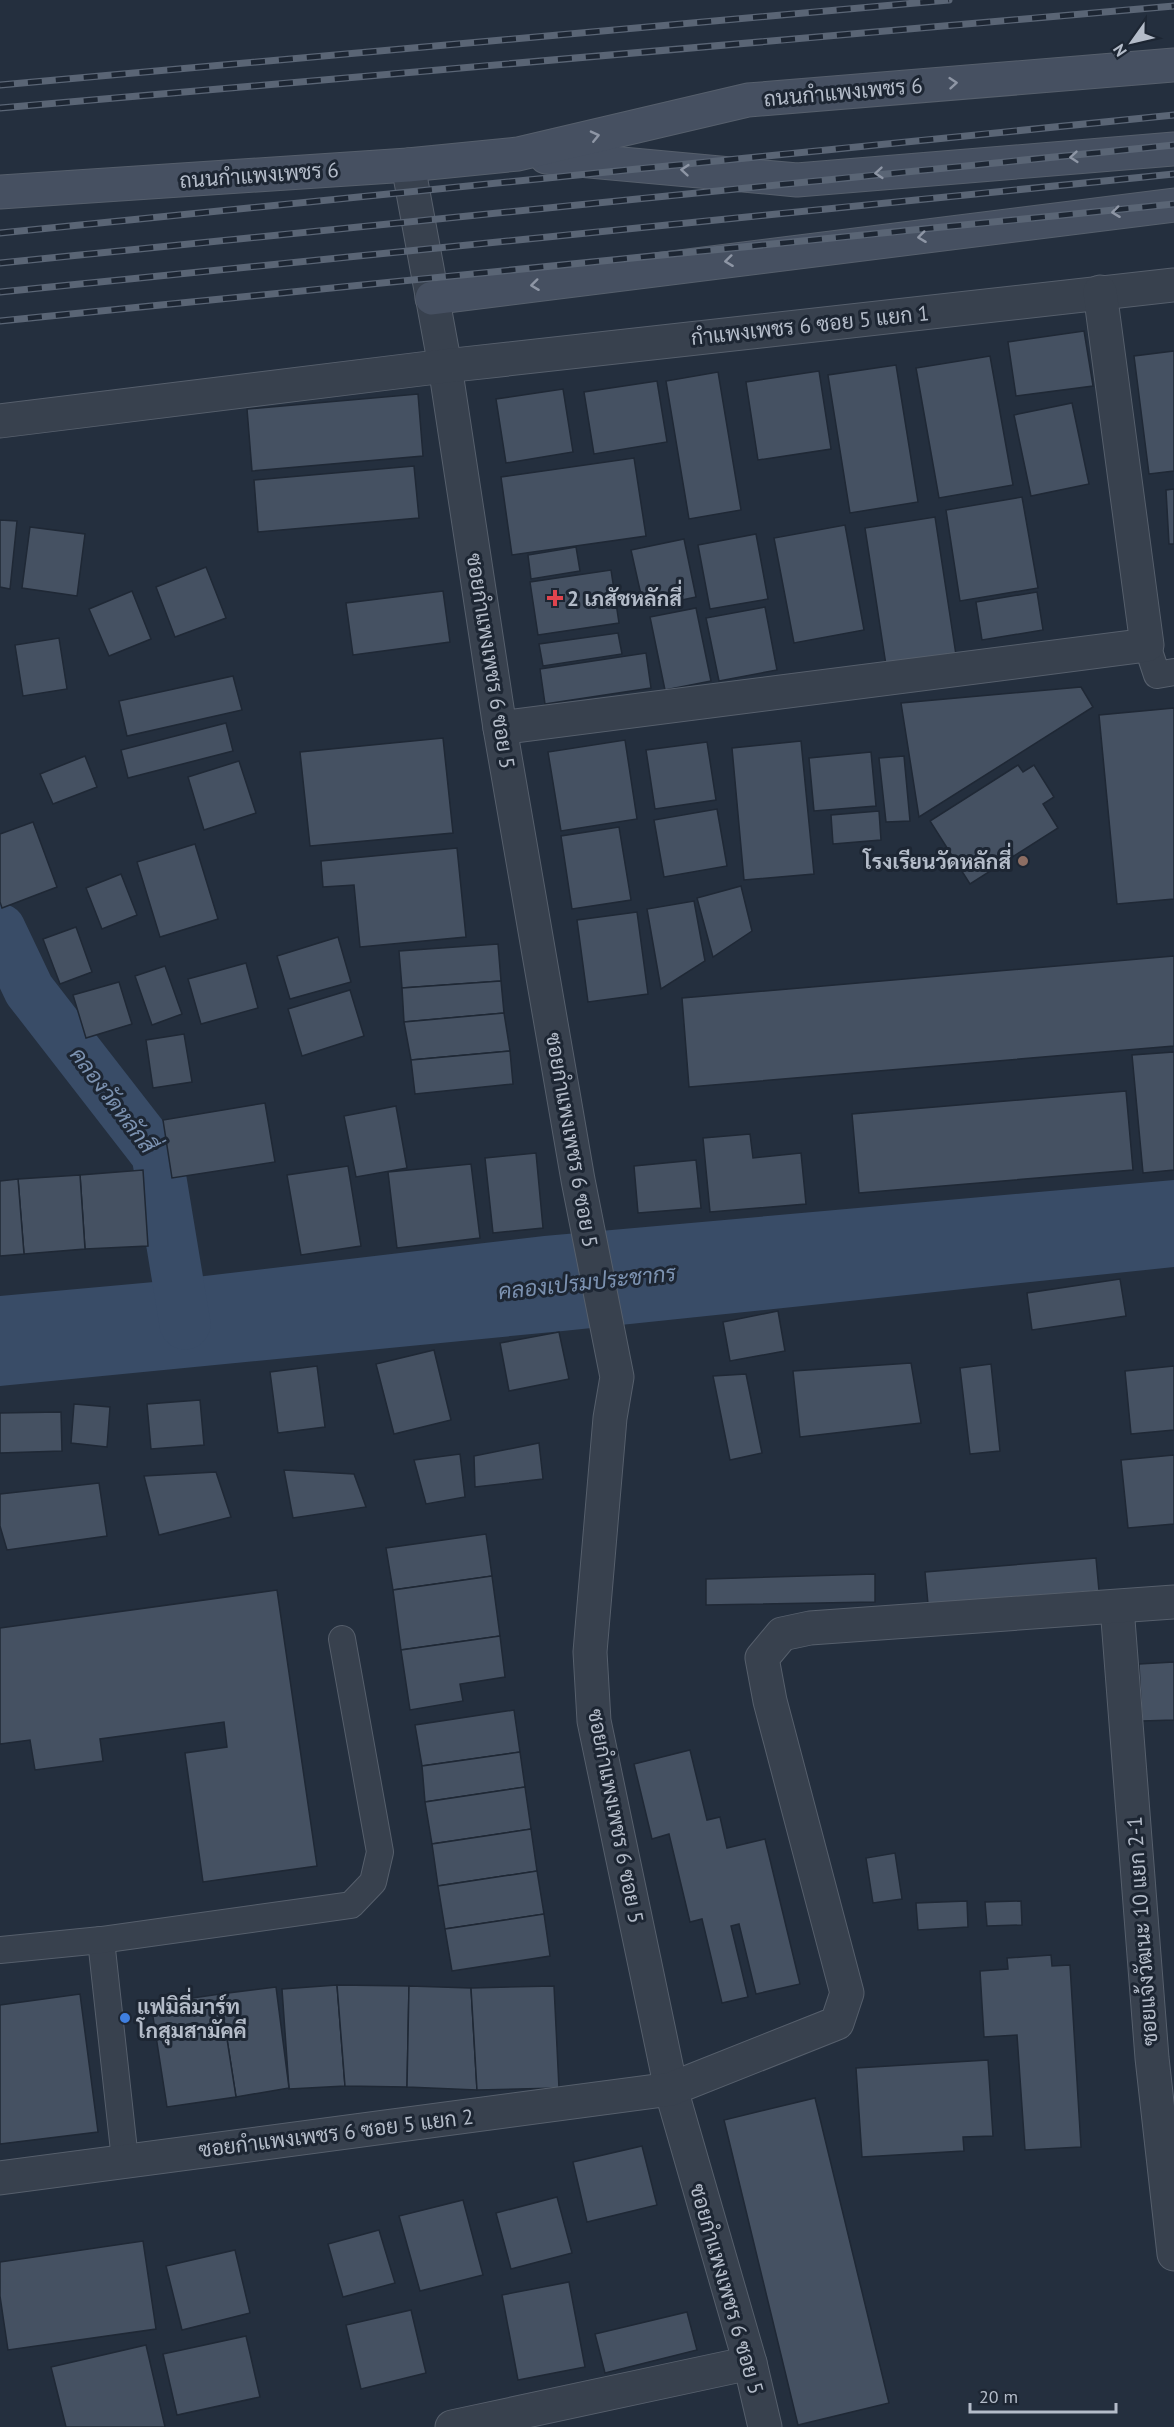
<svg xmlns="http://www.w3.org/2000/svg" width="1174" height="2427" viewBox="0 0 1174 2427" font-family="'PT Sans',Sarabun,sans-serif">
	<style>
		.water { fill: #394c67 }
		.lines { fill: none; stroke-linecap: round; stroke-linejoin: round }
		.canal { stroke: #394c67; stroke-width: 51 }
		.building { fill: #455162; stroke: #1f2835; stroke-width: 1.5 }
		.service-casing { stroke: #565f6c; stroke-width: 28 }
		.minor-casing { stroke: #565f6c; stroke-width: 35 }
		.secondary-casing { stroke: #565f6c; stroke-width: 35 }
		.service { stroke: #38414e; stroke-width: 26 }
		.minor { stroke: #38414e; stroke-width: 33 }
		.secondary { stroke: #465061; stroke-width: 33 }
		.rail-casing { stroke: #5a6575; stroke-width: 7 }
		.rail { stroke: #1d2633; stroke-width: 4.5; stroke-dasharray: 14; stroke-linecap: butt }
		.oneway { stroke: #8e96a5 }
		.health-dot { fill: #e0444e; stroke: #1d2633; stroke-width: 2 }
		.education-dot { fill: #8d6e63; stroke: #1d2633; stroke-width: 2 }
		.shop-dot { fill: #3f7fe0; stroke: #1d2633; stroke-width: 2 }
		.labels { text-anchor: middle; dominant-baseline: central; stroke-width: 6; stroke-linejoin: round; paint-order: stroke }
		.street-label { font-size: 21px; fill: #b4bcc9; stroke: #1d2633 }
		.poi-label { font-size: 21px; font-weight: bold; fill: #b4bcc9; stroke: #1d2633; text-anchor: start }
		.water-label { font-size: 22px; font-style: italic; fill: #7c92b1; stroke: #1d2633 }
	</style>
	<rect width="100%" height="100%" fill="#242f3e"/>
	<path class="water" d="M1174,1180V1267L563,1331L0,1386V1296L154,1282L544,1236Z"/>
	<g class="lines">
		<path class="canal" d="M0,929L29,990L157,1155L185,1324"/>
	</g>
	<g class="building">
		<path d="M1084,331L1093,386L1016,396L1008,342Z"/>
		<path d="M1174,351V471L1149,474L1134,356Z"/>
		<path d="M990,356L1013,485L939,498L916,368Z"/>
		<path d="M896,365L918,502L850,513L828,375Z"/>
		<path d="M819,371L831,449L758,460L746,382Z"/>
		<path d="M718,372L741,510L689,519L666,381Z"/>
		<path d="M657,381L667,442L594,454L584,392Z"/>
		<path d="M563,389L573,452L506,463L496,399Z"/>
		<path d="M418,394L423,456L252,471L247,409Z"/>
		<path d="M1072,403L1089,484L1031,496L1014,415Z"/>
		<path d="M634,458L646,536L512,555L501,477Z"/>
		<path d="M414,466L419,518L258,532L254,480Z"/>
		<path d="M1174,489V544H1169L1166,490Z"/>
		<path d="M1022,497L1038,588L960,601L946,510Z"/>
		<path d="M935,517L956,655L886,665L865,528Z"/>
		<path d="M0,520L17,521L10,589L0,587Z"/>
		<path d="M845,525L864,630L794,643L774,538Z"/>
		<path d="M30,527L85,534L77,596L22,588Z"/>
		<path d="M756,534L768,599L710,609L698,545Z"/>
		<path d="M684,539L696,597L644,608L631,550Z"/>
		<path d="M576,547L580,571L531,579L528,555Z"/>
		<path d="M206,567L226,618L175,637L156,587Z"/>
		<path d="M611,570L619,623L538,635L530,582Z"/>
		<path d="M132,591L151,639L109,656L89,609Z"/>
		<path d="M443,591L450,642L353,655L346,603Z"/>
		<path d="M1037,592L1043,630L982,640L976,602Z"/>
		<path d="M765,607L777,670L719,681L706,618Z"/>
		<path d="M696,608L711,681L665,690L650,617Z"/>
		<path d="M618,633L622,654L543,666L539,644Z"/>
		<path d="M59,638L67,689L23,696L15,645Z"/>
		<path d="M646,653L651,688L545,704L540,669Z"/>
		<path d="M233,676L242,710L127,736L119,701Z"/>
		<path d="M1081,687L1093,707L919,817L901,703Z"/>
		<path d="M1174,708V899L1117,904L1099,715Z"/>
		<path d="M226,723L233,751L128,778L121,750Z"/>
		<path d="M443,738L453,833L310,846L300,752Z"/>
		<path d="M625,740L637,819L561,831L548,752Z"/>
		<path d="M801,741L814,874L744,880L732,748Z"/>
		<path d="M707,742L716,800L655,809L646,750Z"/>
		<path d="M871,752L876,806L814,811L809,758Z"/>
		<path d="M85,756L97,787L53,804L40,774Z"/>
		<path d="M904,756L910,821L886,822L879,758Z"/>
		<path d="M239,761L256,813L204,830L188,777Z"/>
		<path d="M1018,765L1023,772L1034,765L1054,797L1043,804L1058,828L970,884L930,821Z"/>
		<path d="M717,809L727,866L664,877L654,820Z"/>
		<path d="M879,811L881,840L833,844L831,815Z"/>
		<path d="M33,822L57,887L2,908L0,902V834Z"/>
		<path d="M619,827L631,900L572,909L561,836Z"/>
		<path d="M195,844L218,919L160,937L137,862Z"/>
		<path d="M457,848L466,937L360,947L354,885L323,887L321,861Z"/>
		<path d="M121,874L137,915L102,929L86,888Z"/>
		<path d="M741,886L752,931L713,957L697,898Z"/>
		<path d="M694,901L705,961L661,989L647,909Z"/>
		<path d="M637,912L648,994L588,1002L577,920Z"/>
		<path d="M76,927L92,972L60,984L43,939Z"/>
		<path d="M338,937L351,982L290,999L277,956Z"/>
		<path d="M498,944L501,981L402,988L399,951Z"/>
		<path d="M1174,956V1046L689,1087L682,998Z"/>
		<path d="M246,963L258,1008L201,1024L188,979Z"/>
		<path d="M165,966L182,1014L152,1025L135,976Z"/>
		<path d="M501,981L504,1013L404,1022L402,988Z"/>
		<path d="M119,982L132,1024L86,1038L73,995Z"/>
		<path d="M350,990L364,1036L302,1056L288,1009Z"/>
		<path d="M504,1013L510,1051L411,1060L404,1022Z"/>
		<path d="M184,1034L192,1082L153,1088L146,1040Z"/>
		<path d="M510,1051L513,1084L415,1094L411,1060Z"/>
		<path d="M1174,1052V1170L1143,1173L1132,1055Z"/>
		<path d="M1126,1091L1133,1170L859,1193L852,1114Z"/>
		<path d="M265,1103L275,1162L172,1178L163,1120Z"/>
		<path d="M396,1106L407,1168L356,1177L344,1116Z"/>
		<path d="M750,1134L753,1158L801,1153L806,1204L710,1212L703,1138Z"/>
		<path d="M536,1153L543,1228L493,1233L485,1158Z"/>
		<path d="M696,1160L701,1208L638,1213L634,1166Z"/>
		<path d="M471,1164L480,1238L397,1248L388,1172Z"/>
		<path d="M348,1166L361,1246L301,1255L287,1175Z"/>
		<path d="M143,1170L148,1246L85,1249L80,1175Z"/>
		<path d="M80,1175L85,1249L24,1254L18,1179Z"/>
		<path d="M18,1179L24,1254L0,1256V1181Z"/>
		<path d="M1120,1279L1126,1316L1032,1330L1027,1293Z"/>
		<path d="M778,1311L785,1351L730,1361L723,1322Z"/>
		<path d="M559,1332L569,1379L509,1391L500,1343Z"/>
		<path d="M434,1350L451,1420L394,1434L376,1364Z"/>
		<path d="M911,1363L921,1423L800,1437L793,1371Z"/>
		<path d="M991,1364L1000,1451L970,1454L960,1368Z"/>
		<path d="M317,1366L325,1427L278,1433L270,1372Z"/>
		<path d="M1174,1366V1430L1131,1434L1125,1371Z"/>
		<path d="M746,1374L762,1453L730,1460L713,1376Z"/>
		<path d="M200,1400L204,1445L151,1449L147,1404Z"/>
		<path d="M74,1404L110,1407L107,1447L71,1443Z"/>
		<path d="M61,1412L62,1451L0,1453V1413Z"/>
		<path d="M539,1443L543,1479L475,1487L474,1456Z"/>
		<path d="M460,1454L465,1497L426,1504L414,1460Z"/>
		<path d="M1174,1455V1524L1128,1528L1121,1460Z"/>
		<path d="M284,1470L354,1474L366,1507L293,1518Z"/>
		<path d="M216,1472L231,1517L159,1535L144,1476Z"/>
		<path d="M99,1483L107,1536L7,1550L0,1526V1494Z"/>
		<path d="M486,1534L492,1576L393,1590L386,1548Z"/>
		<path d="M1096,1558L1099,1591L928,1604L925,1572Z"/>
		<path d="M875,1574V1602L706,1605V1579Z"/>
		<path d="M492,1576L500,1636L401,1650L393,1590Z"/>
		<path d="M277,1590L317,1866L203,1882L185,1753L227,1747L224,1722L100,1739L103,1761L35,1770L30,1740L0,1744V1628Z"/>
		<path d="M500,1636L505,1677L460,1684L463,1701L410,1710L401,1650Z"/>
		<path d="M1174,1662V1720L1142,1721L1139,1664Z"/>
		<path d="M514,1710L520,1752L422,1766L415,1725Z"/>
		<path d="M690,1750L707,1820L720,1817L727,1848L765,1839L800,1984L756,1994L739,1924L731,1926L748,1997L722,2003L702,1919L690,1922L669,1834L652,1839L634,1764Z"/>
		<path d="M520,1752L525,1787L425,1802L422,1766Z"/>
		<path d="M525,1787L531,1829L432,1844L425,1802Z"/>
		<path d="M531,1829L537,1871L438,1886L432,1844Z"/>
		<path d="M895,1853L902,1899L873,1903L866,1858Z"/>
		<path d="M537,1871L544,1914L445,1929L438,1886Z"/>
		<path d="M967,1901L968,1927L918,1930L916,1903Z"/>
		<path d="M1021,1901L1022,1925L987,1926L985,1902Z"/>
		<path d="M544,1914L550,1956L452,1971L445,1929Z"/>
		<path d="M1051,1955L1052,1966L1070,1965L1081,2147L1025,2150L1017,2035L984,2037L980,1971L1008,1969L1007,1958Z"/>
		<path d="M337,1985L345,2086L289,2089L282,1989Z"/>
		<path d="M337,1985L409,1986L407,2087L345,2086Z"/>
		<path d="M409,1986L471,1988L477,2090L407,2087Z"/>
		<path d="M554,1986L559,2088L477,2090L471,1988Z"/>
		<path d="M276,1987L289,2088L236,2097L220,1994Z"/>
		<path d="M80,1994L98,2132L0,2144V2005Z"/>
		<path d="M220,1994L236,2097L167,2107L151,2004Z"/>
		<path d="M988,2060L993,2136L963,2137L964,2151L862,2157L856,2068Z"/>
		<path d="M815,2098L889,2403L798,2425L724,2120Z"/>
		<path d="M642,2146L657,2205L587,2222L573,2162Z"/>
		<path d="M557,2197L572,2253L511,2269L496,2213Z"/>
		<path d="M463,2200L483,2275L420,2291L399,2216Z"/>
		<path d="M379,2230L395,2283L343,2297L328,2244Z"/>
		<path d="M143,2241L156,2329L8,2350L0,2296V2262Z"/>
		<path d="M235,2250L250,2313L182,2330L166,2266Z"/>
		<path d="M569,2282L585,2367L518,2380L502,2295Z"/>
		<path d="M411,2310L426,2373L361,2389L346,2325Z"/>
		<path d="M687,2312L697,2350L605,2373L595,2334Z"/>
		<path d="M246,2336L260,2397L177,2415L163,2354Z"/>
		<path d="M146,2345L165,2427H66L51,2367Z"/>
	</g>
	<g class="lines">
		<defs>
			<g id="service">
				<path d="M1147,645L1157,675L1174,672"/>
				<path d="M101,1940L125,2160"/>
				<path d="M0,1950L101,1940L351,1905L373,1882L380,1852L342,1639"/>
			</g>
			<g id="minor">
				<path d="M408,165L445,366L500,728L578,1180L617,1377L610,1418L590,1652L594,1721L671,2089L750,2363L765,2427"/>
				<path d="M0,421L445,366L1174,285"/>
				<path d="M500,728L1147,645L1100,292"/>
				<path d="M1117,1607L1152,2058L1174,2254"/>
				<path d="M0,2178L671,2089L837,2023L847,1993L770,1701L762,1658L782,1634L810,1628L1174,1602"/>
				<path d="M452,2427L750,2363"/>
			</g>
			<g id="secondary">
				<path d="M546,157L797,180L1174,149"/>
				<path d="M0,192L408,165L518,154L748,100L1174,65"/>
				<path d="M432,298L1174,205"/>
			</g>
		</defs>
		<use href="#service" class="service-casing"/>
		<use href="#minor" class="minor-casing"/>
		<use href="#secondary" class="secondary-casing"/>
		<use href="#service" class="service"/>
		<use href="#minor" class="minor"/>
		<use href="#secondary" class="secondary"/>
		<defs>
			<g id="rail">
				<path d="M0,85L949,0"/>
				<path d="M0,108L1174,6"/>
				<path d="M0,233L1174,115"/>
				<path d="M0,263L1174,145"/>
				<path d="M0,292L1174,174"/>
				<path d="M0,321L1174,204"/>
			</g>
		</defs>
		<use href="#rail" class="rail-casing"/>
		<use href="#rail" class="rail"/>
	</g>
	<defs><path id="oneway-chevron" d="M-2-3.5L2.5 0L-2 3.5" fill="none" stroke-width="1.6" stroke-linecap="round" stroke-linejoin="round" transform="scale(1.5)"/></defs>
	<g class="oneway">
		<use href="#oneway-chevron" transform="translate(953 83) rotate(-5)"/>
		<use href="#oneway-chevron" transform="translate(595 136) rotate(-13)"/>
		<use href="#oneway-chevron" transform="translate(1074 157) rotate(175)"/>
		<use href="#oneway-chevron" transform="translate(685 170) rotate(-175)"/>
		<use href="#oneway-chevron" transform="translate(879 173) rotate(175)"/>
		<use href="#oneway-chevron" transform="translate(1116 212) rotate(173)"/>
		<use href="#oneway-chevron" transform="translate(922 237) rotate(173)"/>
		<use href="#oneway-chevron" transform="translate(729 261) rotate(173)"/>
		<use href="#oneway-chevron" transform="translate(535 285) rotate(173)"/>
	</g>
	<path class="health-dot" d="M552 589h6v6h6v6h-6v6h-6v-6h-6v-6h6z"/>
	<circle class="education-dot" cx="1023" cy="861" r="6"/>
	<circle class="shop-dot" cx="125" cy="2018" r="6"/>
	<g class="labels">
		<g class="street-label">
			<text transform="translate(843 92) rotate(-5)">ถนนกำแพงเพชร 6</text>
			<text transform="translate(259 175) rotate(-4)">ถนนกำแพงเพชร 6</text>
			<text transform="translate(810 325) rotate(-6)">กำแพงเพชร 6 ซอย 5 แยก 1</text>
			<text transform="translate(491 661) rotate(81)">ซอยกำแพงเพชร 6 ซอย 5</text>
			<text transform="translate(572 1140) rotate(80)">ซอยกำแพงเพชร 6 ซอย 5</text>
			<text transform="translate(616 1816) rotate(79)">ซอยกำแพงเพชร 6 ซอย 5</text>
			<text transform="translate(1142 1931) rotate(-94)">ซอยแจ้งวัฒนะ 10 แยก 2-1</text>
			<text transform="translate(336 2133) rotate(-7)">ซอยกำแพงเพชร 6 ซอย 5 แยก 2</text>
			<text transform="translate(727 2289) rotate(74)">ซอยกำแพงเพชร 6 ซอย 5</text>
		</g>
		<g class="poi-label">
			<text x="567" y="598">2 เภสัชหลักสี่</text>
			<text x="1011" y="861" text-anchor="end">โรงเรียนวัดหลักสี่</text>
			<text x="137" y="2006">แฟมิลี่มาร์ท<tspan x="137" dy="24">โกสุมสามัคคี</tspan></text>
		</g>
		<g class="water-label">
			<text transform="translate(113 1100) rotate(53)">คลองวัดหลักสี่</text>
			<text transform="translate(587 1282) rotate(-6)">คลองเปรมประชากร</text>
		</g>
	</g>
	<g transform="translate(1132 42) rotate(236)" stroke="#1d2633" stroke-width="4.5" paint-order="stroke">
	<path d="M0-4.5L10 22L0 15L-10 22Z" fill="#b4bcc9"/>
	<text y="-9" font-size="16" font-weight="bold" text-anchor="middle" fill="#b4bcc9">N</text>
	</g>
	<path d="M970 2403v9h146v-9" fill="none" stroke="#b4bcc9" stroke-width="3"/>
	<text x="979" y="2403" font-size="18" fill="#b4bcc9" stroke="#1d2633" stroke-width="4.5" paint-order="stroke">20 m</text>
</svg>
